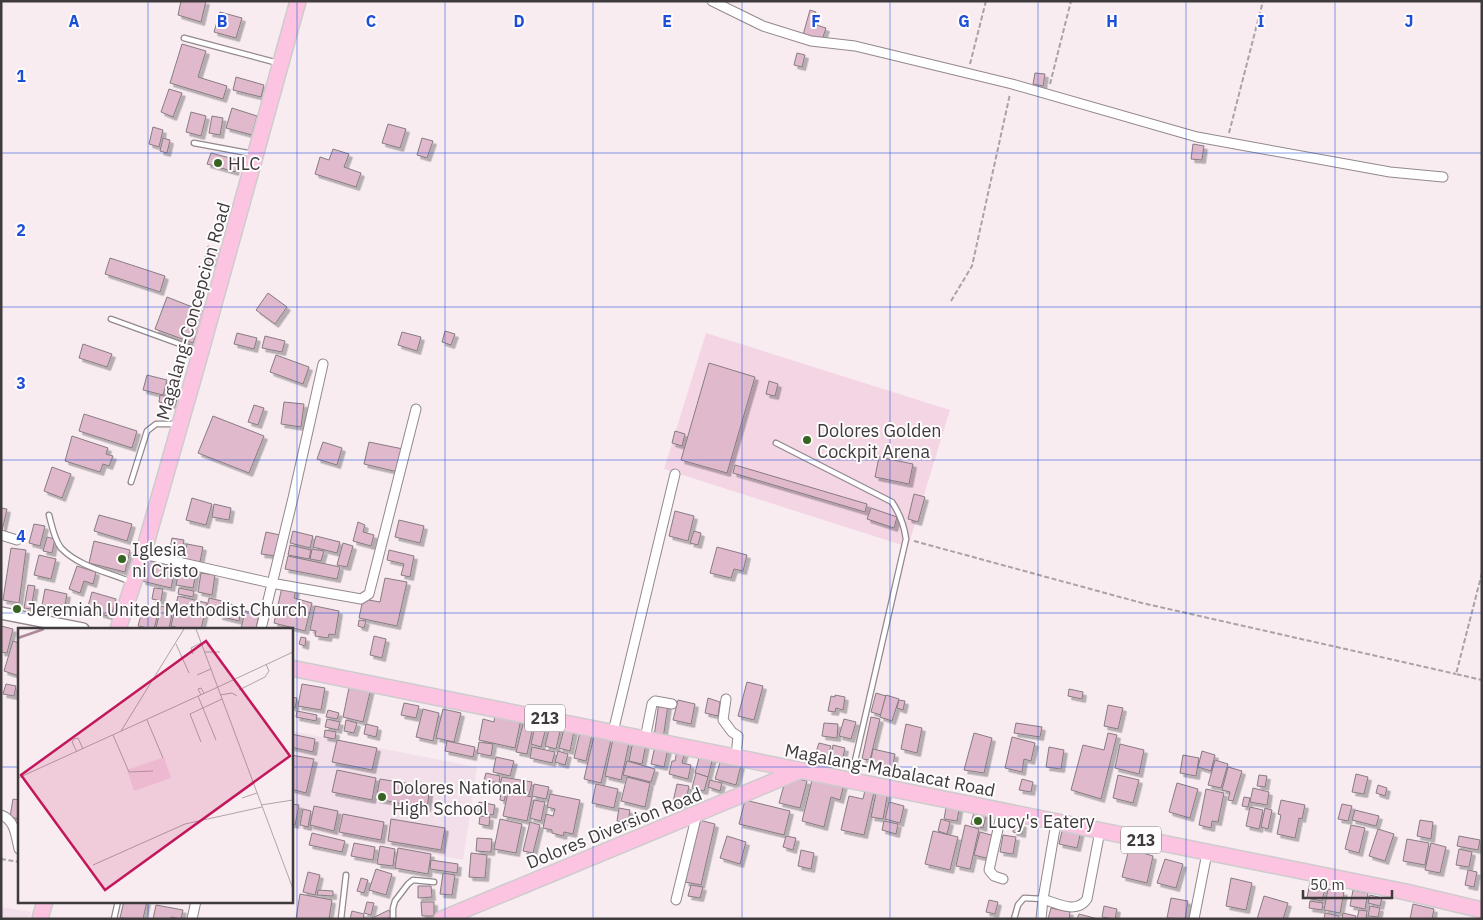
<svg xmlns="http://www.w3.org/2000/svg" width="1483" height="920" viewBox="0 0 1483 920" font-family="'IBM Plex Sans',sans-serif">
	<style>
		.built { fill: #f3dfe9 }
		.green { fill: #f4d5e4 }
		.building { fill: #e0b9cc; stroke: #867c81; filter: url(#shadow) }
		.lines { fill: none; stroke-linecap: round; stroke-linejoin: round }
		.service-casing { stroke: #93888d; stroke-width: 7 }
		.minor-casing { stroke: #93888d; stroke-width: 11 }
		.tertiary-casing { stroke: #93888d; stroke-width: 14 }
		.primary-casing { stroke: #cdcccd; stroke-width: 18 }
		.path { stroke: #aaa2a5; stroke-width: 2; stroke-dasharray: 5 2.5; stroke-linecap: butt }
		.service { stroke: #fff; stroke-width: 4.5 }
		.minor { stroke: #fff; stroke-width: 9 }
		.tertiary { stroke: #fff; stroke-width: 11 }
		.primary { stroke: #fdc4e2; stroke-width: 15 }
		.grid { fill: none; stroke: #1d4ed8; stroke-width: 1; stroke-opacity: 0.55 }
		.poi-dot { fill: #376422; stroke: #fefcfd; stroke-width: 2 }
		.labels { text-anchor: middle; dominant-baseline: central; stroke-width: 4; stroke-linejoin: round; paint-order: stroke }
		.shield { fill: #fefcfd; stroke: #787577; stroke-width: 1 }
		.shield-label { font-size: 16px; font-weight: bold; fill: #3f3b3d }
		.poi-label { font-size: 18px; fill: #3f3b3d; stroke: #fefcfd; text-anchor: start }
		.street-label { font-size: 18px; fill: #3f3b3d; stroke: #fefcfd }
		.inset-river { fill: none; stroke: #ad899b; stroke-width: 2.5 }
		.inset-road { fill: none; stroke: #aea5a9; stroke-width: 1 }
		.view { fill: #c2185b; fill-opacity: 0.15; stroke: #c2185b; stroke-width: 2.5 }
		.inset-edge { fill: none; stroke: #3f3b3d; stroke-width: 2.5 }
		.grid-label { font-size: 16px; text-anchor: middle; font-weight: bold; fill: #1d4ed8; stroke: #fefcfd; stroke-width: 4; stroke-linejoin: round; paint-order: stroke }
	</style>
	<defs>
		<filter id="shadow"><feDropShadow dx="3.5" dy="3.5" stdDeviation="0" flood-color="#0004"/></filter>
	</defs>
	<rect width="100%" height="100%" fill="#f8ecf1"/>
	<g class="built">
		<path d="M291,731L477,767L463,860L291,827Z"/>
		<path d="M1,907L31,912L29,919H1Z"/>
	</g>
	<path class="green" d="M706,333L950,410L908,547L664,469Z"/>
	<g class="building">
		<path d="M181,1H206L201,22L178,15Z"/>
		<path d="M810,10L816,12L813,24L826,28L822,40L803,35Z"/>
		<path d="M220,12L242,18L236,38L214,32Z"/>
		<path d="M182,44L206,51L198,77L227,86L223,99L170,83Z"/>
		<path d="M797,53L805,55L802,67L794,65Z"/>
		<path d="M1035,73L1045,74L1043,86L1033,84Z"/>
		<path d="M236,77L264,85L261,97L233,90Z"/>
		<path d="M169,89L182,93L173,117L161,112Z"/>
		<path d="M232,108L257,116L252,135L226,128Z"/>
		<path d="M191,112L206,116L201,136L186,132Z"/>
		<path d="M212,116L223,118L220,135L209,133Z"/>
		<path d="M388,124L406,129L400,148L382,143Z"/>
		<path d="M153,127L163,130L159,147L149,144Z"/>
		<path d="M163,138L170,140L167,153L160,151Z"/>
		<path d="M422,138L433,141L427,158L417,155Z"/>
		<path d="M1193,144L1204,146L1202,160L1191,159Z"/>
		<path d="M333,149L349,154L344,167L361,173L356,187L315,174L320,157L329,160Z"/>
		<path d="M211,153L238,160L235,172L207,164Z"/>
		<path d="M208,246L225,251L221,266L204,261Z"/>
		<path d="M110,258L165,276L160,292L105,274Z"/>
		<path d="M268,293L287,307L275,324L256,310Z"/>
		<path d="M167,297L205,312L193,343L155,329Z"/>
		<path d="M445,331L455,334L451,345L442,342Z"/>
		<path d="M402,332L421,337L417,351L398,345Z"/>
		<path d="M237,333L257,338L254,349L234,344Z"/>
		<path d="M265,336L285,341L282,352L262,348Z"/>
		<path d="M83,344L112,354L107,367L79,358Z"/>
		<path d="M276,355L309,367L303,384L270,372Z"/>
		<path d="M709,363L755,377L727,473L681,460Z"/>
		<path d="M147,375L167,380L163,395L143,390Z"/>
		<path d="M769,381L778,384L775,396L766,394Z"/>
		<path d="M160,395L177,399L175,406L159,402Z"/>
		<path d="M284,402L304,404L301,427L281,424Z"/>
		<path d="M254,405L264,408L258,425L248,422Z"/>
		<path d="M84,414L137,431L132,448L79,431Z"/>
		<path d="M213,416L264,436L249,473L198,453Z"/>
		<path d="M675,431L685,434L682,446L672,443Z"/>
		<path d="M72,436L108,448L106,454L113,456L109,466L103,464L100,472L65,461Z"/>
		<path d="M323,442L342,448L337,465L317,459Z"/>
		<path d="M369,442L403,449L398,472L364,464Z"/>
		<path d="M879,457L913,464L909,484L875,477Z"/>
		<path d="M735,465L867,504L865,512L733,473Z"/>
		<path d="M52,467L71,474L62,498L44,491Z"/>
		<path d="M914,494L925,497L918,522L908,519Z"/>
		<path d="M192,498L212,504L206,525L186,520Z"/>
		<path d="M214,504L231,508L229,520L212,517Z"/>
		<path d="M1,508L7,509L2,531H1Z"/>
		<path d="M871,508L897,517L894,528L867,519Z"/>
		<path d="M675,511L694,516L688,541L669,536Z"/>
		<path d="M99,515L132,524L127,541L94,531Z"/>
		<path d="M399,520L424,526L420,543L395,537Z"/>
		<path d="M358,522L365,525L363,532L374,535L371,546L353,541Z"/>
		<path d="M34,524L45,526L40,546L29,543Z"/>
		<path d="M293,531L313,536L310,548L290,543Z"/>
		<path d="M694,531L701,533L698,545L690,543Z"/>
		<path d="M266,532L280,535L276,556L261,554Z"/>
		<path d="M316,536L340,542L337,553L313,547Z"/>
		<path d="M47,537L55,539L52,553L43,551Z"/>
		<path d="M172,538L184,540L181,557L169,554Z"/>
		<path d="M94,541L130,550L125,572L89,563Z"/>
		<path d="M343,543L353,546L347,567L337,565Z"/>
		<path d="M187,544L203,547L200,562L184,559Z"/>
		<path d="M290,545L311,550L309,559L288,555Z"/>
		<path d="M717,547L747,555L743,571L734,569L731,578L710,573Z"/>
		<path d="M11,548L26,550L19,603L3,600Z"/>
		<path d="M312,549L324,551L321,561L310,559Z"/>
		<path d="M389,550L414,556L410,577L401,575L404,564L387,560Z"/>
		<path d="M39,555L56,559L51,579L34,575Z"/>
		<path d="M288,556L340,567L337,579L285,569Z"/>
		<path d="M146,560L176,566L171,588L142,581Z"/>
		<path d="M77,566L96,572L93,584L84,581L80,593L69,589Z"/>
		<path d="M180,566L197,569L193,588L176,585Z"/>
		<path d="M201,573L215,575L212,595L198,592Z"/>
		<path d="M385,578L407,582L397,626L359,618L363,599L380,602Z"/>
		<path d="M28,585L35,586L31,609L24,608Z"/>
		<path d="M282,587L296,590L294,598L312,603L305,631L274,623Z"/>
		<path d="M154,588L163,589L161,601L152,599Z"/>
		<path d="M179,588L194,591L193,597L178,594Z"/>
		<path d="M45,589L67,594L64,610L42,605Z"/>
		<path d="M92,592L116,599L111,617L87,610Z"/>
		<path d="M178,596L207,603L201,629H183L171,626Z"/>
		<path d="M209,598L222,601L220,610L207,607Z"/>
		<path d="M223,602L242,607L239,621L219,616Z"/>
		<path d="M161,606L173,609L169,629L156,628Z"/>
		<path d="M315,606L339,611L335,635L329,634L328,638L315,636L316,631L310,630Z"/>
		<path d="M143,608L158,613L154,629L138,626Z"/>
		<path d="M245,611L259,614L256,629H241Z"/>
		<path d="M359,620L366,621L364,628L358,626Z"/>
		<path d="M1,626L13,629L7,653L1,652Z"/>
		<path d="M374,636L386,639L382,658L370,655Z"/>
		<path d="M301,637L306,638L305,646L299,644Z"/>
		<path d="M13,641L19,643V676L4,671Z"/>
		<path d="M747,682L763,686L754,720L738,716Z"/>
		<path d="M350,683L371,688L363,722L343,717Z"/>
		<path d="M6,684L16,686L14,696L3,694Z"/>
		<path d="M302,684L325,688L321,710L298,706Z"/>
		<path d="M1069,689L1083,692L1082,699L1068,696Z"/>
		<path d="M876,693L886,696L881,715L871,712Z"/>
		<path d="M835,695L845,697L843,710L836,708L835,712L828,711L831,696L835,697Z"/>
		<path d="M886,695L899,699L892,721L880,717Z"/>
		<path d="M291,697L297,698L295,708L291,707Z"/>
		<path d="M708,698L720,702L718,716L705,713Z"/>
		<path d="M678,700L695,704L691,724L673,720Z"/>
		<path d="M899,700L905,701L903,710L897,708Z"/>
		<path d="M659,702L668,705L663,739L654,737Z"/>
		<path d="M404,703L419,706L416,718L401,715Z"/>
		<path d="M1108,705L1123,708L1118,729L1104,726Z"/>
		<path d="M423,709L439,713L433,741L416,737Z"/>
		<path d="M443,709L461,713L454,742L436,738Z"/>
		<path d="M328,710L339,713L337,719L326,717Z"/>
		<path d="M297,711L317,715L316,721L296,717Z"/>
		<path d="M495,714L521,719L515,748L479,740L483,719L494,722Z"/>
		<path d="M871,717L880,719L870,760L862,759Z"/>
		<path d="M327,719L340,722L338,730L325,727Z"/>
		<path d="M844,719L856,722L851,739L839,736Z"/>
		<path d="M346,720L357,723L354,733L344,731Z"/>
		<path d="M524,720L534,722L527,754L516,752Z"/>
		<path d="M536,722L547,724L541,747L531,744Z"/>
		<path d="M824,723L838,724L837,738L822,736Z"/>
		<path d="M1016,723L1042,727L1040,737L1014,733Z"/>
		<path d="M366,724L378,727L376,737L364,734Z"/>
		<path d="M906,724L922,728L917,753L901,749Z"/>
		<path d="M550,725L561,727L556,749L545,746Z"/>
		<path d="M564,729L574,731L570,751L559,748Z"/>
		<path d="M325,730L336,732L335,739L324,737Z"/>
		<path d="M580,732L592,735L586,761L574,758Z"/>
		<path d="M974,733L992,738L984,773L964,770Z"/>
		<path d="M1108,733L1117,735L1101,799L1071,790L1083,745L1104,750Z"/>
		<path d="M291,734L315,739L313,752L291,747Z"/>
		<path d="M594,736L611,740L601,783L584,779Z"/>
		<path d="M1012,737L1035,743L1031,761L1024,759L1022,772L1005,768Z"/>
		<path d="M613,739L629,743L621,780L605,776Z"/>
		<path d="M337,740L377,748L372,770L332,762Z"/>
		<path d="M447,741L475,747L473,757L445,751Z"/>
		<path d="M633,741L646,744L642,764L629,761Z"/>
		<path d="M479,742L493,744L491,756L477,753Z"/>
		<path d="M819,743L831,746L828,755L816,752Z"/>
		<path d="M1120,744L1144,750L1139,774L1115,768Z"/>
		<path d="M833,745L845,748L842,761L831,757Z"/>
		<path d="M655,746L668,749L664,767L651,764Z"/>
		<path d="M532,747L555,752L552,763L530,758Z"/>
		<path d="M1049,747L1064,750L1061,769L1046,767Z"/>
		<path d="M873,749L895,754L892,770L870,764Z"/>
		<path d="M677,750L685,751L682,763L691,765L688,779L669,774L672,761H675Z"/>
		<path d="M558,751L568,754L565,765L555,762Z"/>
		<path d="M1202,751L1215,755L1211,771L1198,767Z"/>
		<path d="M700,754L713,757L708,777L695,773Z"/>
		<path d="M291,755L314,759L306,793L291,789Z"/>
		<path d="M1183,755L1199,758L1196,776L1180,773Z"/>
		<path d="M496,757L514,761L510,776L493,772Z"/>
		<path d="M721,759L741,765L736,785L715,779Z"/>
		<path d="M1215,760L1228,764L1221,788L1208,785Z"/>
		<path d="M627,761L655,769L651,782L623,775Z"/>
		<path d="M1228,767L1242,771L1233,801L1228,800L1230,792L1222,790Z"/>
		<path d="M337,770L376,778L372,800L332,792Z"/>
		<path d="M486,773L500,776L499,783L484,780Z"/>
		<path d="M696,773L708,777L704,791L692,788Z"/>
		<path d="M1356,774L1368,777L1364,794L1352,792Z"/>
		<path d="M1118,775L1139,780L1133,803L1113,798Z"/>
		<path d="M1259,775L1267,776L1265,787L1257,786Z"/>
		<path d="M813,776L844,784L840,800L831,797L824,827L802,821Z"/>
		<path d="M502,777L532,782L529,795L499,789Z"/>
		<path d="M627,777L650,783L645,807L621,801Z"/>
		<path d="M380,779L430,787L427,808L376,799Z"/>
		<path d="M798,779L807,781L800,808L779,803L784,785Z"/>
		<path d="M1022,779L1033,782L1031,792L1019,790Z"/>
		<path d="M710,780L722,783L720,791L708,787Z"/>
		<path d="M1177,783L1198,789L1190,818L1169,812Z"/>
		<path d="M534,784L549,787L546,799L532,796Z"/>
		<path d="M596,784L618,789L614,808L592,803Z"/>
		<path d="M677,784L689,786L685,805L673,802Z"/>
		<path d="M1378,785L1387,788L1385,796L1376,793Z"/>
		<path d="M866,786L875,788L864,835L841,830L849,796L863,799Z"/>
		<path d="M1253,788L1269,792L1267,805L1250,802Z"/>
		<path d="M877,789L888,792L883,819L871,817Z"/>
		<path d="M1206,789L1224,793L1218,822L1212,821L1211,828L1199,825Z"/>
		<path d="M501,792L506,793L504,801L500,800Z"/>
		<path d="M508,792L532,797L527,821L503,816Z"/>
		<path d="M550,794L580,800L573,834L564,832L563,836L552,833V830L543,828L546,814L553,816L555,809L547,807Z"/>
		<path d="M1244,797L1250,798L1248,807L1242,806Z"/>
		<path d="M13,799L19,800V819L10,817Z"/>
		<path d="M534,800L545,802L541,821L530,818Z"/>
		<path d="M745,800L790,811L784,835L739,824Z"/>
		<path d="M1281,800L1305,805L1302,819L1299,818L1295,838L1277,834L1281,815L1278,814Z"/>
		<path d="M479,802L495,805L493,815L478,812Z"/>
		<path d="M889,802L904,806L900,823L885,819Z"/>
		<path d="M947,802L960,804L957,821L944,819Z"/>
		<path d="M291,804L299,805L295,825L291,824Z"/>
		<path d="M1342,804L1352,806L1348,821L1338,819Z"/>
		<path d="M314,806L338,811L334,831L310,825Z"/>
		<path d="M1250,807L1263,810L1259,829L1246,826Z"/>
		<path d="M619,808L630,810L628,823L617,821Z"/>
		<path d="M975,808L987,811L983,828L971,824Z"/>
		<path d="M1265,808L1272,810L1268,829L1261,827Z"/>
		<path d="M303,809L311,811L308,827L300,825Z"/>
		<path d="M1355,810L1379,816L1376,826L1352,820Z"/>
		<path d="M343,814L384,822L381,840L339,832Z"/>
		<path d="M480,816L490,817L489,826L479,824Z"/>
		<path d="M391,819L445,828L441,850L388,841Z"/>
		<path d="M500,819L522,824L516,853L494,849Z"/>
		<path d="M941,819L950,822L947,834L938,831Z"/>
		<path d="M699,820L715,824L701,885L685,882Z"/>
		<path d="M1420,820L1433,822L1431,839L1417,836Z"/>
		<path d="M884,821L898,824L896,834L882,830Z"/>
		<path d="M530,822L540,825L533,853L523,851Z"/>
		<path d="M1015,822L1023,824L1022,834L1013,832Z"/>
		<path d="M965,825L979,829L970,869L956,866Z"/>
		<path d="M1351,825L1365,828L1359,853L1345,849Z"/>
		<path d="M1063,827L1081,831L1077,848L1059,844Z"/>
		<path d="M1378,829L1394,834L1385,861L1369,856Z"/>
		<path d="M933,831L958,837L950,870L925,864Z"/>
		<path d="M980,832L995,836L990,859L974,855Z"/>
		<path d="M312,833L345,841L342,852L309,845Z"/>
		<path d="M1003,835L1016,837L1013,854L1000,852Z"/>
		<path d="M727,836L746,842L740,864L720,858Z"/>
		<path d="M786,836L796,838L793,850L783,847Z"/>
		<path d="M1459,836L1480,840L1478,850L1457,846Z"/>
		<path d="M477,838L492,839L491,852L476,851Z"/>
		<path d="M1407,839L1429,843L1425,865L1403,861Z"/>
		<path d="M354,843L375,847L373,860L351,856Z"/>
		<path d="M1431,843L1446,847L1440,873L1425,870Z"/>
		<path d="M380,846L395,849L393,866L377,864Z"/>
		<path d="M398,848L431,854L428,874L395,868Z"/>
		<path d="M1129,849L1153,856L1147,883L1122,877Z"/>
		<path d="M1459,849L1472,852L1469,867L1456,865Z"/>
		<path d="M801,850L814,853L811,869L798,866Z"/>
		<path d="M471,853L487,855L485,878L469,877Z"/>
		<path d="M1165,859L1183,864L1176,888L1157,883Z"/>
		<path d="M431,860L458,864L457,873L430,869Z"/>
		<path d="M376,869L392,874L386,895L369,890Z"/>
		<path d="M1468,870L1477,872L1474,887L1465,885Z"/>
		<path d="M308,872L320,875L315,895L303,892Z"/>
		<path d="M443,873L455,875L452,895L440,894Z"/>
		<path d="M361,878L368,880L364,893L357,891Z"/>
		<path d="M1231,878L1252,883L1246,910L1226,906Z"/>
		<path d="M1310,882L1326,885L1322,901L1307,898Z"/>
		<path d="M691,885L703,887L700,898L688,896Z"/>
		<path d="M418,886H431L432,897L418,898Z"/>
		<path d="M1328,889L1344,892L1340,913L1324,910Z"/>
		<path d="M318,890L333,891V896L317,895Z"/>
		<path d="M1353,890L1368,893L1365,909L1350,906Z"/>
		<path d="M300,894L332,900L329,919H296Z"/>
		<path d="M1370,895L1382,898L1380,906L1368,903Z"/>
		<path d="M1264,896L1288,903L1283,919H1257Z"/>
		<path d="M1171,898L1188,901L1185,919L1167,918Z"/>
		<path d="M989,900L998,902L995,914L986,912Z"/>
		<path d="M124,901H147L143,919L120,918Z"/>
		<path d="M1310,901L1323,903L1322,910L1309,908Z"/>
		<path d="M367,902L374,903L371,915L364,913Z"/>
		<path d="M421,902H434V916H422Z"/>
		<path d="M1413,904L1434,909L1432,919H1410Z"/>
		<path d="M156,905L183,910L181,919L171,917V919H153Z"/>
		<path d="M1104,906L1117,909L1115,919L1102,917Z"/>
		<path d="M1370,906L1380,908L1378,917L1368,916Z"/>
		<path d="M1051,908L1070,912L1069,919H1048Z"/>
		<path d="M389,910L392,916L386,919H370Z"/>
		<path d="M1359,910L1367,911L1366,919H1357Z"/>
		<path d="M352,911L364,914L363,919H350Z"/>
		<path d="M1325,913L1339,916V919H1324Z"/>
		<path d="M1343,913L1356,916L1355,919H1342Z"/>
		<path d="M1079,914L1098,919H1077Z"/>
	</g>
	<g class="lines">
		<defs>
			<g id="service">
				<path d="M184,38L278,63"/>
				<path d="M194,143L253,154"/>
				<path d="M111,319L199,351"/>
				<path d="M776,443L892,502C900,514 904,524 906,539L851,778"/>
				<path d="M131,482L147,431L156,424H177"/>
				<path d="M49,515C52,526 54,539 61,548C79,567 108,572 131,582"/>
				<path d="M114,919L118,901"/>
				<path d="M341,919L346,875"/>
				<path d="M393,919V908L395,901L408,884L413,880L434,882"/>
				<path d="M1014,919L1018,905L1024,898L1043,899"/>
			</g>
			<g id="minor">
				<path d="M712,1L763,26L811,41L855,46L1012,84L1197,137L1390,172L1443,177"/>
				<path d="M1,535L17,540"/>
				<path d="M143,554L271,583L361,599L369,594L416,409"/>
				<path d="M261,629L293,498L323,364"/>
				<path d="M726,699L723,720L732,732L738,736L736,757"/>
				<path d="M613,732L675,474"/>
				<path d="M645,739L652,704L655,701L672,704"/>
				<path d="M1002,811L989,870L994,876L1003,879"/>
				<path d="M1,815C15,820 16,836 19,849"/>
				<path d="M1056,823L1043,899C1058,904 1077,914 1087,899L1100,831"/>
				<path d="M676,900L697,814"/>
				<path d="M192,919L196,901"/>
				<path d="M1041,919L1043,899"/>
				<path d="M1194,919L1207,853"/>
			</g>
			<path id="tertiary" d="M1,613L83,629"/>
			<g id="primary">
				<path d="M118,629L143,554L197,365L298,1"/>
				<path d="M291,668L1406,892L1482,910"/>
				<path d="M40,919L45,901"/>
				<path d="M442,919L799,771"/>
			</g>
		</defs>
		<use href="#service" class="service-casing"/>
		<use href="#minor" class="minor-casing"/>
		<use href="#tertiary" class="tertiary-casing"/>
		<use href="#primary" class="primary-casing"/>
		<g class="path">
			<path d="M970,64L986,1"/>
			<path d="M1050,84L1071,1"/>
			<path d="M1229,133L1263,1"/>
			<path d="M951,301L972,266L1010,94"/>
			<path d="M914,541L1142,603L1456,674"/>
			<path d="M1482,573L1456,674L1482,680"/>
			<path d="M1,859L19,862"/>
		</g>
		<use href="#service" class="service"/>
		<use href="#minor" class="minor"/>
		<use href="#tertiary" class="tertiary"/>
		<use href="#primary" class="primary"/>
	</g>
	<path class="grid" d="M148,1V629M297,1V919M445,1V919M593,1V919M742,1V919M890,1V919M1038,1V919M1186,1V919M1335,1V919M1,153H1482M1,307H1482M1,460H1482M1,613H1482M1,767H19M291,767H1482M148,901V919"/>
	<g class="poi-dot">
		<circle cx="218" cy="163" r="5"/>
		<circle cx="807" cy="440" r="5"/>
		<circle cx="122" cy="559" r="5"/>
		<circle cx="17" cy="609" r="5"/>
		<circle cx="382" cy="797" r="5"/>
		<circle cx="978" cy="821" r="5"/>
	</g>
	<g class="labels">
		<g class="shield">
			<rect x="525" y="704.5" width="40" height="27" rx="4"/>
			<rect x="1121" y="826.5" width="40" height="27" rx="4"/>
		</g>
		<g class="shield-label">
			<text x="545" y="718">213</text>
			<text x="1141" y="840">213</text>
		</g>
		<g class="poi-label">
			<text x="228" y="163">HLC</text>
			<text x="817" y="430">Dolores Golden<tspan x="817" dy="21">Cockpit Arena</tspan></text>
			<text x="132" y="549">Iglesia<tspan x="132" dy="21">ni Cristo</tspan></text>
			<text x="27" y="609">Jeremiah United Methodist Church</text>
			<text x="392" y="787">Dolores National<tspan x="392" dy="21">High School</tspan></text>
			<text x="988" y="821">Lucy's Eatery</text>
		</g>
		<g class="street-label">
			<text transform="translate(193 311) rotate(-74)">Magalang-Concepcion Road</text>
			<text transform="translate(890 770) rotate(11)">Magalang-Mabalacat Road</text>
			<text transform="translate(614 828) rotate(-22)">Dolores Diversion Road</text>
		</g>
	</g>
	<g transform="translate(18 628)">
		<rect width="275" height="275" fill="#f8ecf1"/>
		<path d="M146,129L153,150L116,163L109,142Z" fill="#f4d5e4"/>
		<path class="inset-river" d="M0,10L26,1"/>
		<path class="inset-road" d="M178,1L275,261M158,16L171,45M186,24H202M175,26L173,20L183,15M179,47L193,41M200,59L275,24M221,62L247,49L251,43L248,36M183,67L180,61L183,60L186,65M202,67L214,65L219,68M180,68L198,112M129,92L145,130M103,103L166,1M95,107L111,144L135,143M183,114L172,86L204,71M59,124L54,114L56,111L60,110L65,121M0,150L200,59M224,170L239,165M243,177L275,172M75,237L167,196L244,179"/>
		<path class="view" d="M188,13L272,128L87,262L3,147Z"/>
		<rect width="275" height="275" class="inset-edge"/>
	</g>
	<g class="grid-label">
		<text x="74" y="27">A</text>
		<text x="222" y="27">B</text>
		<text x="371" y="27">C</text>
		<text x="519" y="27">D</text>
		<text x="667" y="27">E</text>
		<text x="816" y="27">F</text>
		<text x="964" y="27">G</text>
		<text x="1112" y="27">H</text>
		<text x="1261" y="27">I</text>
		<text x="1409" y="27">J</text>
		<text x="21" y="82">1</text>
		<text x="21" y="236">2</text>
		<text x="21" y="389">3</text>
		<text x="21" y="542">4</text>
	</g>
	<rect width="1483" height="920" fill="none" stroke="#3f3b3d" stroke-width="5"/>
	<path d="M1303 890v8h89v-8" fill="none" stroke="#3f3b3d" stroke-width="2.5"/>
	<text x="1310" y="890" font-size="15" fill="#3f3b3d" stroke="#fefcfd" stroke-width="4" paint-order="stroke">50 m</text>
</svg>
